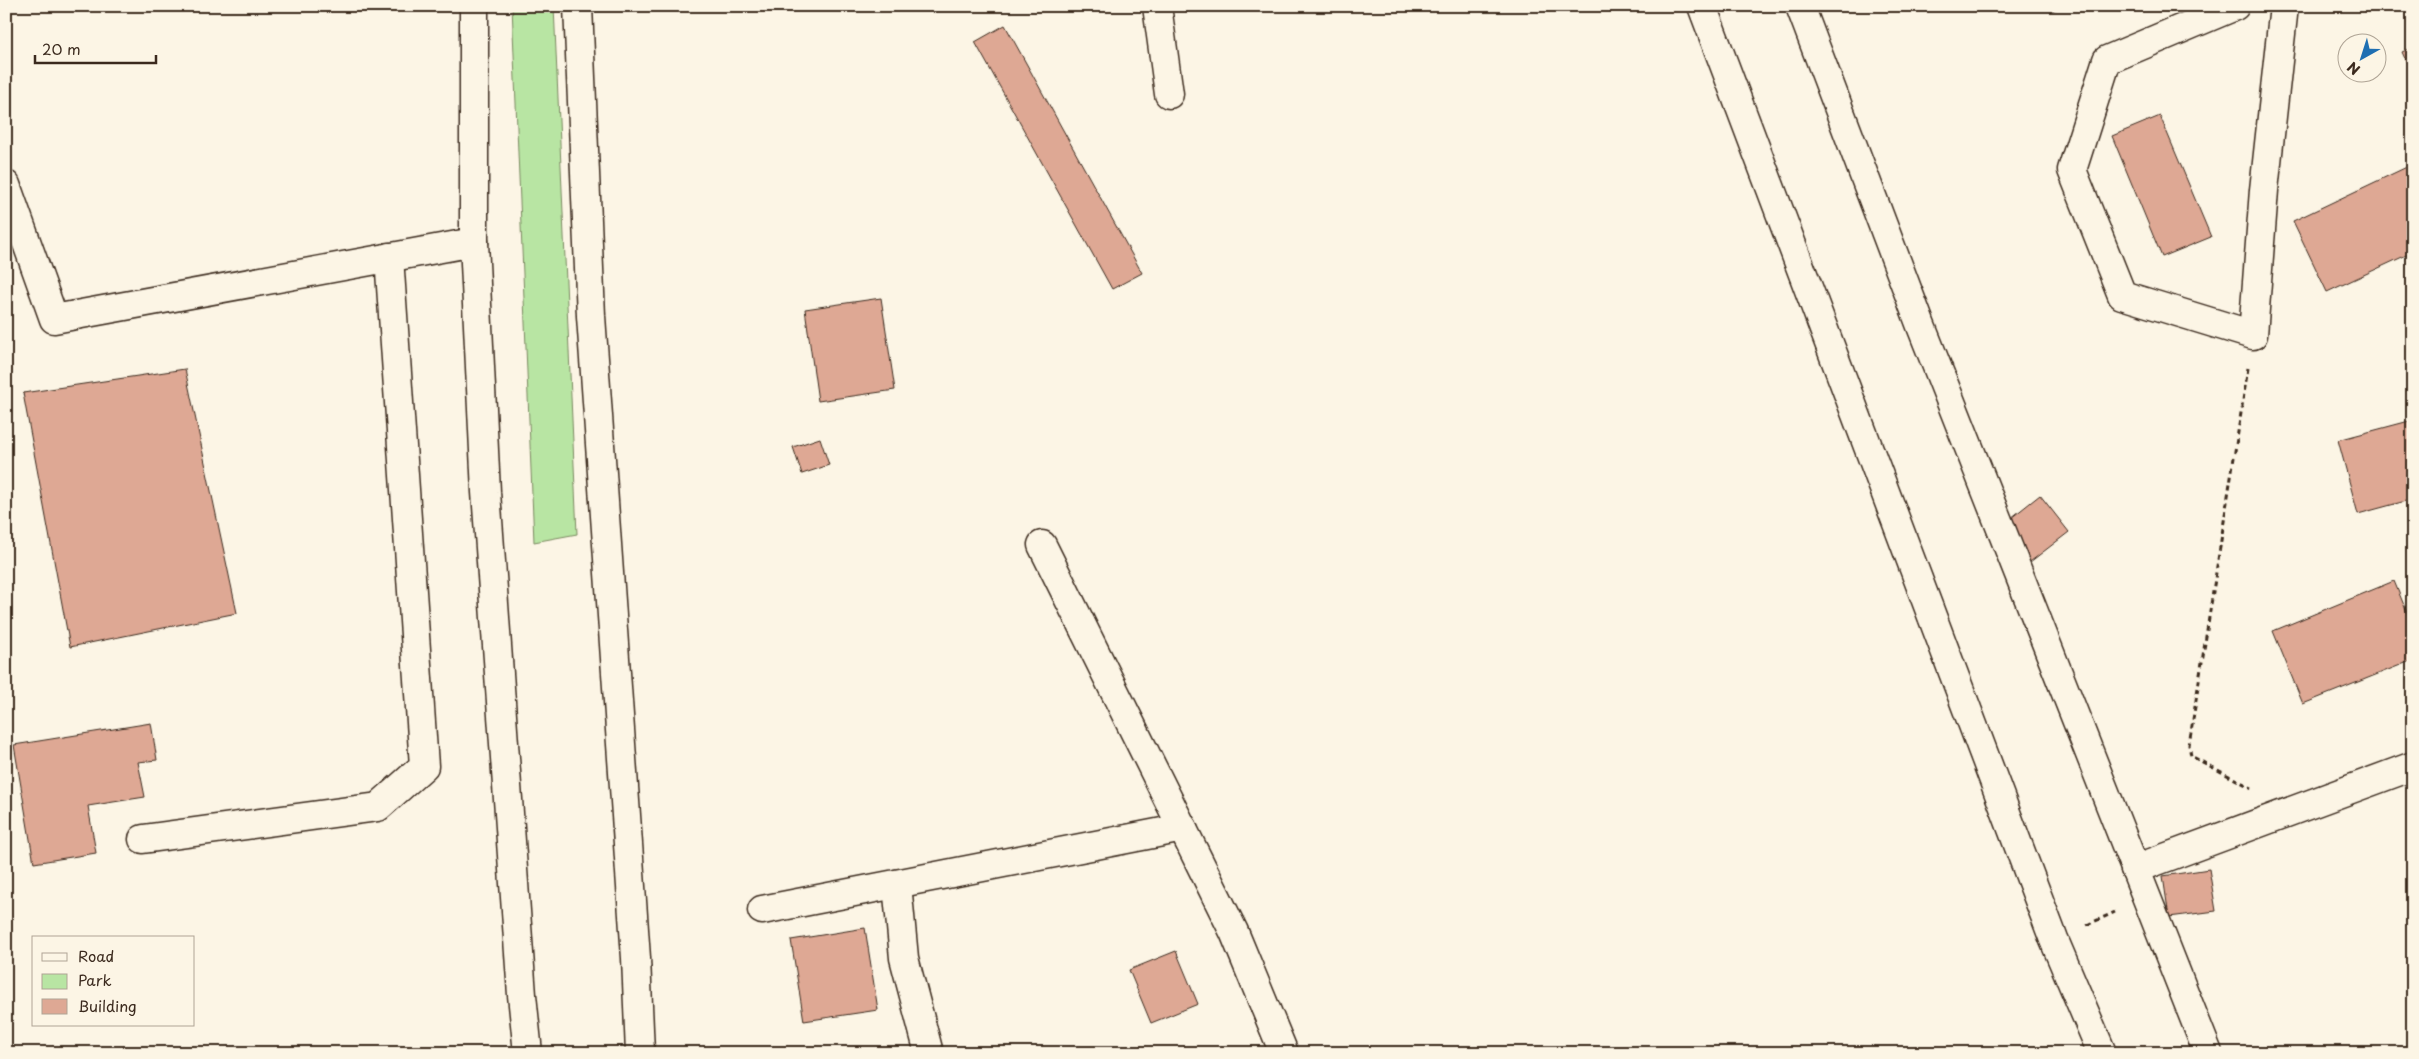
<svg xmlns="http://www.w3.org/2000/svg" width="2419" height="1059" viewBox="0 0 2419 1059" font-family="'Playpen Sans',sans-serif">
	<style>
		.green { fill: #b8e5a3; stroke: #7a8860 }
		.building { fill: #dea894; stroke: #3b2a1e }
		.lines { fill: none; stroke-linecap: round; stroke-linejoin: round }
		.minor-casing { stroke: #3b2a1e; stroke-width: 31 }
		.major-casing { stroke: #3b2a1e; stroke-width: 31 }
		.path { stroke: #3b2a1e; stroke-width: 3; stroke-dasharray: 5 4; stroke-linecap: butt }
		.minor { stroke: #fcf5e5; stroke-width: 28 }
		.major { stroke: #fcf5e5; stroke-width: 28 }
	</style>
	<rect width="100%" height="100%" fill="#fcf5e5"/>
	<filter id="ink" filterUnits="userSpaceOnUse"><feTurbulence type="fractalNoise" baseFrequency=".02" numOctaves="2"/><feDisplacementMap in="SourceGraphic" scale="10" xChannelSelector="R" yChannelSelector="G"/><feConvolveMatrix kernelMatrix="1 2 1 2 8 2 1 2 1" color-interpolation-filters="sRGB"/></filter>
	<g filter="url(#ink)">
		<path class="green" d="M512,6H554L577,534L534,542Z"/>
		<g class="building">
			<path d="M2050,6H2062L2052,11Z"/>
			<path d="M1005,25L1142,273L1112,289L975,42Z"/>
			<path d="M2413,47V76L2402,52Z"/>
			<path d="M2160,116L2211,237L2162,257L2112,136Z"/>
			<path d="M2411,165L2413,252L2327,292L2293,221Z"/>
			<path d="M881,298L895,390L818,401L805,309Z"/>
			<path d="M185,369L237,613L70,647L23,393Z"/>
			<path d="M2413,420V499L2358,514L2338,440Z"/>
			<path d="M820,438L829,465L802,474L793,447Z"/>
			<path d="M2040,495L2069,532L2030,562L2001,526Z"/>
			<path d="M2394,581L2413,627V660L2303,704L2273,631Z"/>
			<path d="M151,723L157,760L138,762L145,797L88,806L96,853L34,863L14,745Z"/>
			<path d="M2209,869L2216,911L2169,917L2163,876Z"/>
			<path d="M865,928L878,1010L804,1021L791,940Z"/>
			<path d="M1176,951L1198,1004L1151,1023L1129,970Z"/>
		</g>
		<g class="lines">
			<defs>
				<g id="minor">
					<path d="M1157,6L1169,94"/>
					<path d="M1702,6L2054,940L2102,1053"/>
					<path d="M1800,6L1921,326L2208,1053"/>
					<path d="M2235,6L2107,60L2072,170L2122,295L2253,335L2264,190L2284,6"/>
					<path d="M6,185L54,319L474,242"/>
					<path d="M1042,545L1234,932L1284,1053"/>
					<path d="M143,839L378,807L424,766L389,257"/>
					<path d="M2135,869L2413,766"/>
					<path d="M897,884L904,958L929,1053"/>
					<path d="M762,910L1183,828"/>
				</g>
				<g id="major">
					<path d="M474,6V242L486,492L522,995L528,1053"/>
					<path d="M578,6L591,316L636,958L640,1053"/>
				</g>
			</defs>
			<use href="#minor" class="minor-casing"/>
			<use href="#major" class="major-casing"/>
			<g class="path">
				<path d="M2248,368L2189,745L2191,756L2252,788"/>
				<path d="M2087,925L2115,912"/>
			</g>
			<use href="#minor" class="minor"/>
			<use href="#major" class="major"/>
		</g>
	</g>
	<rect width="2419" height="1059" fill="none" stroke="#fcf5e5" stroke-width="25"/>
	<rect x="12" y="12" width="2394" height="1034" fill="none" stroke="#3b2a1e" stroke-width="2" filter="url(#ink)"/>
	<rect x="32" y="936" width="162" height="90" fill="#fcf5e5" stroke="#afa495"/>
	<rect x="42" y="953" width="25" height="8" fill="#fcf5e5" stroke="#afa495"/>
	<text x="78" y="962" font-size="15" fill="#3b2a1e">Road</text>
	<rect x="42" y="974" width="25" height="15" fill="#b8e5a3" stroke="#afa495"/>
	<text x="78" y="986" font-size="15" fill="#3b2a1e">Park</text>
	<rect x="42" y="999" width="25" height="15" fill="#dea894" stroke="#afa495"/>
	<text x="78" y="1012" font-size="15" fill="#3b2a1e">Building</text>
	<g transform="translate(2362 58) rotate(219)"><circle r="24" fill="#fcf5e5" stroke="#afa495"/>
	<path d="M0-4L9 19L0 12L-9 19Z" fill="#1f6fb2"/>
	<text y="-8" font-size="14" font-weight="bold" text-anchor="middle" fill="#3b2a1e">N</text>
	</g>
	<path d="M35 55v8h121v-8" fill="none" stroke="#3b2a1e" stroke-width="2.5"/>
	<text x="42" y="55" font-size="15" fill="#3b2a1e" stroke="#fcf5e5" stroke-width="4" paint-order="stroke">20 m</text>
</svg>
